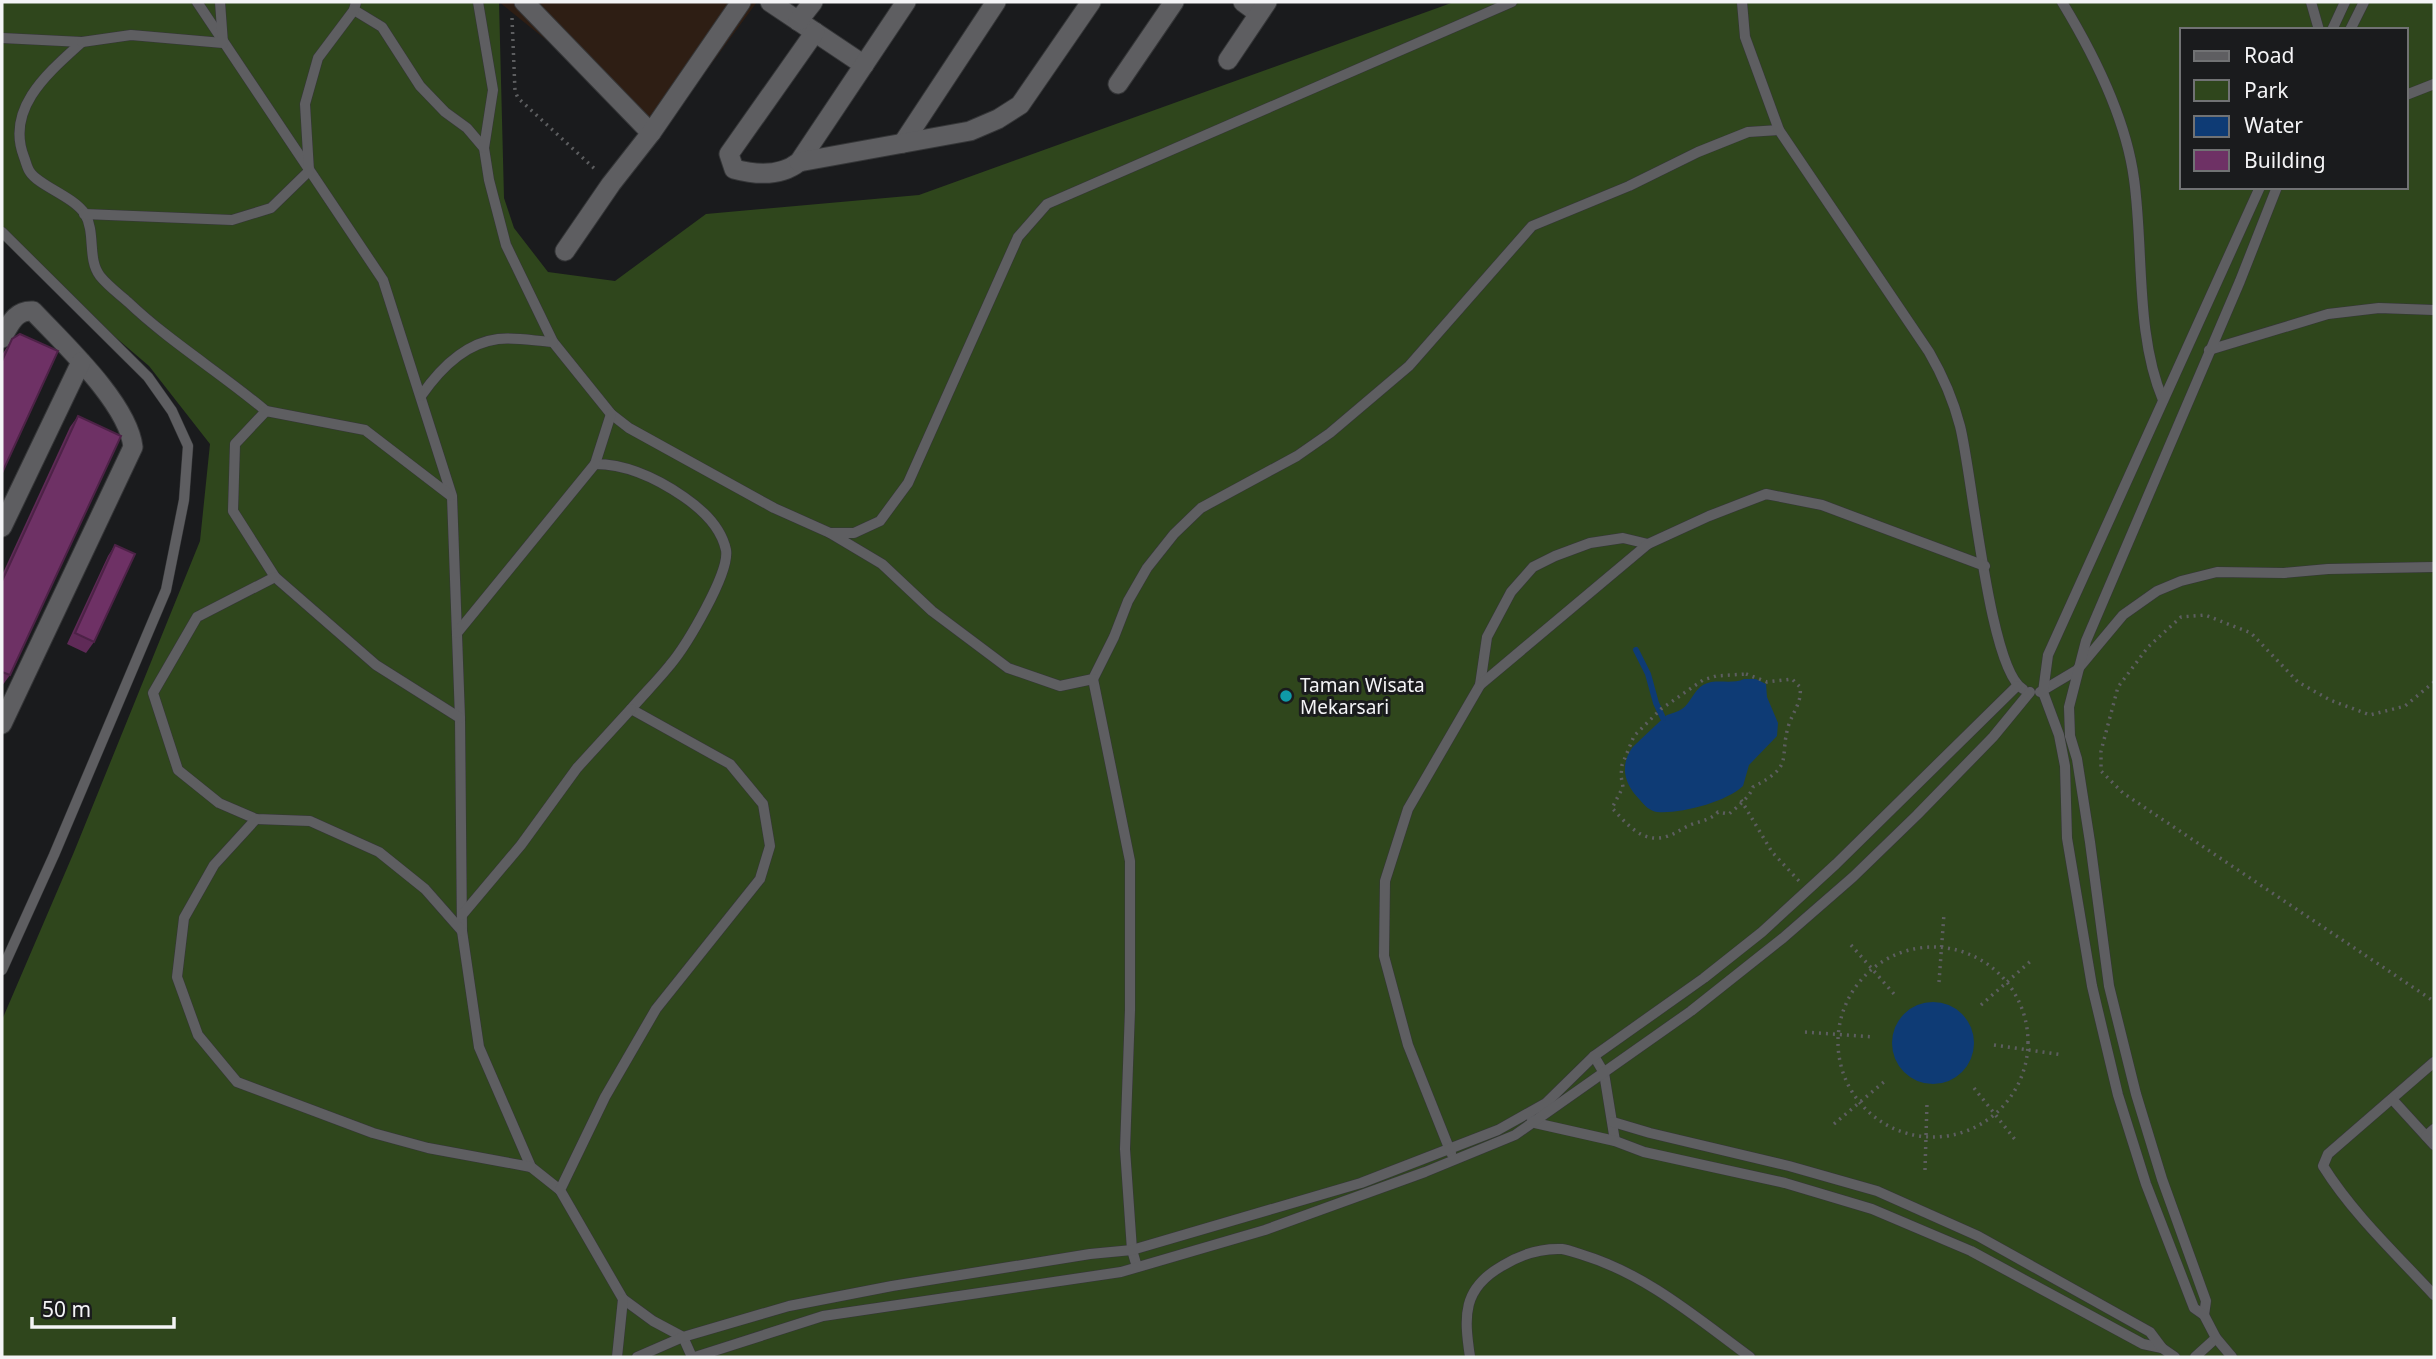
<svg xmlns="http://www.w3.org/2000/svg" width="2436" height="1359" viewBox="0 0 2436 1359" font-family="'Noto Sans',sans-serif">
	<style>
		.industrial { fill: #2e1e14 }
		.green { fill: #2f461c; fill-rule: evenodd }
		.water { fill: #0e3b75 }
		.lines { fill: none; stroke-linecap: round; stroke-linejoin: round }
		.stream { stroke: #0e3b75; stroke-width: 6 }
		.lane-casing { stroke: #353638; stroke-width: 11 }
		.street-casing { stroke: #353638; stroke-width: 21 }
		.path { stroke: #5d5e60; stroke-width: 3.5; stroke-dasharray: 2 5; stroke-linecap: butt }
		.lane { stroke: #5e5e61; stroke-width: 10 }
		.street { stroke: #5e5e61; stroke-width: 19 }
		.wall { fill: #5f2a57 }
		.building { fill: #6e3165; stroke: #4d2247; stroke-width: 2 }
		.culture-dot { fill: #0f9aa8; stroke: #1a1b1d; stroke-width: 2.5 }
		.labels { text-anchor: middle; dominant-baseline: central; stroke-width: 6; stroke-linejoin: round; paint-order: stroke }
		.poi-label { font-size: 19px; fill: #f4f4f6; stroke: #1a1b1d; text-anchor: start }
	</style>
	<rect width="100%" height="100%" fill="#1a1b1d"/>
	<path class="industrial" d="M499,2H757L661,132Z"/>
	<path class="green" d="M2,2H499L504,198L514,228L548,272L615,281L706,214L919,195L1454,2H2434V1357H2V1020L74,852L200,541L210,444L149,366L2,240ZM2182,30H2406V187H2182Z"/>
	<g class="water">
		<path d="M1744,679H1756L1766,684L1767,697L1778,723L1777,736L1749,765L1743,786C1726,802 1681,814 1657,812C1650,811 1645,806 1640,800C1625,785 1619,767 1632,748C1635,745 1663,718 1667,715C1672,713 1677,712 1682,709C1691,703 1693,691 1703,685C1715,678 1731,685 1744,679Z"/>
		<circle cx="1933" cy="1043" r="41"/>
	</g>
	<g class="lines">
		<path class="stream" d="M1636,650L1648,674L1656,703L1663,718"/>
		<defs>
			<g id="lane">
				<path d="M197,2L383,280L452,496L460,718L462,931L479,1047L531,1167L560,1190"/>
				<path d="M356,2L354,10L382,27L420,86L445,112L467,128L484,148L489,180L506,245L553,342L611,414L629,428L774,508L830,533L882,564L932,611L1008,668L1060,686L1093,679L1114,637L1128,601L1147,568L1174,534L1201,508L1297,456L1330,433L1409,366L1532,226L1629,186L1698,152L1748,132L1779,130"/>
				<path d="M478,2L493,90L484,148"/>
				<path d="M1742,2L1745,37L1779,130L1929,352C1943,376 1953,399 1960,426C1972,471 1989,670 2023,689"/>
				<path d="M2062,2C2093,53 2126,119 2134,179C2144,250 2135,334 2163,400"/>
				<path d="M2311,2L2319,30"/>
				<path d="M2332,30L2345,2"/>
				<path d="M2350,30L2364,2"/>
				<path d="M2,38L82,42C49,72 5,108 24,157C26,162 27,168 30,172C39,186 73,196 85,214C96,233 87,259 100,276C108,286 119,294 128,302C170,342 221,373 266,411"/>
				<path d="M82,42L131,35L223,43L220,2"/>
				<path d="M2406,95L2434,84"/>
				<path d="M84,214L232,220L271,208L309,171L305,104L318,58L354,10"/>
				<path d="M2,232L148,377L172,411L188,446L184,500L166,590L54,855L2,970"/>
				<path d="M2209,350L2328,314L2379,308L2434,310"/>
				<path d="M421,396C439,370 465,343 498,339C515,337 535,341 553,342"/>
				<path d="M611,414L595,464C627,464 658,479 684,497C703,510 721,527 726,550C730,573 686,646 670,665C658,680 644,694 631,709L730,764L763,804L770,846L760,879L656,1009L605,1097L560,1190L623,1299L653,1321L683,1337L692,1357"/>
				<path d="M451,496L365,430L266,411L235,444L233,511L275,577L376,665L460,718"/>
				<path d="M830,533H854L880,521L908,483L1018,237L1047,204L1512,2"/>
				<path d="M275,577L197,617L153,693L178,770L219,803L256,819L310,821L379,852L425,889L462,931"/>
				<path d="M457,633L595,464"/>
				<path d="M1093,679L1130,861V1010L1125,1149L1132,1250L1137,1267"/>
				<path d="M1480,685L1487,637L1511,592L1533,567L1555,556L1590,543L1623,538L1648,544"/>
				<path d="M2040,692L2077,670L2123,615L2157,591L2181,581L2217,572L2284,573L2328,569L2434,567"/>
				<path d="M256,819L214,865L184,918L177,977L198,1035L237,1082L373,1133L428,1148L531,1167"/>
				<path d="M462,915L521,845L577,768L631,709"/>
				<path d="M1594,1056L1604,1073L1615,1141"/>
				<path d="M2434,1062L2328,1154L2323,1166C2353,1214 2396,1254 2434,1295"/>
				<path d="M2392,1099L2434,1145"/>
				<path d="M1532,1120L1535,1123L1615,1141L1644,1152L1785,1183L1872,1209L1971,1251L2143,1344L2162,1348"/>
				<path d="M1613,1122L1650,1133L1789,1166L1877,1191L1978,1236L2150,1332L2162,1348L2175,1357"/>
				<path d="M2426,1136L2434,1129"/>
				<path d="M1451,1153L1408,1045L1384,956L1385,881L1408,809L1480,685L1648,544L1709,516L1766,494L1822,505L1985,566"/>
				<path d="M2204,1315L2206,1301L2162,1179L2136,1094L2109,986L2090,842L2077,759L2070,736L2069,707L2086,641L2240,281L2277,187"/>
				<path d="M617,1357L623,1299"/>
				<path d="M637,1357L683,1337L789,1306L892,1286L1090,1254L1132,1250L1361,1183L1498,1130L1546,1103L1594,1056L1704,978L1762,932L1836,864L2017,686"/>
				<path d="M695,1357L823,1316L1121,1272L1265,1230L1425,1172L1515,1135L1691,1011L1783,938L1853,877L1917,815L1993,737L2030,692"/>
				<path d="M1470,1357C1464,1316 1462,1289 1502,1266C1520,1255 1541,1248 1562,1249C1569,1250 1576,1253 1583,1255C1646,1274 1698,1319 1750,1357"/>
				<path d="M2195,1357L2216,1338"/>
				<path d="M2232,1357L2216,1338L2204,1315L2194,1308L2146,1184L2118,1095L2092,986L2067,838L2065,766L2059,735L2043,692L2048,655L2260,187"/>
			</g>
			<g id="street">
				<path d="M524,2L651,133"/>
				<path d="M770,2L864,65"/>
				<path d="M1243,2L1258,13"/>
				<path d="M798,21L813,2"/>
				<path d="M815,32L729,154L734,169C756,175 780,177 799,162L906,2"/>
				<path d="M1228,60L1267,2"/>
				<path d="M1118,84L1174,2"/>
				<path d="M903,143L996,2"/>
				<path d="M799,162L970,131L998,119L1020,105L1091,2"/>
				<path d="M565,251L611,184L651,133L741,2"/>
				<path d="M2,338C10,324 15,310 33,311C63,343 128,403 133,447L2,724"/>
				<path d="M2,527L81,362"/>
			</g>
		</defs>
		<use href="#lane" class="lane-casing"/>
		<use href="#street" class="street-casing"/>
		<g class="path">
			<path d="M512,18L515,91L518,98L597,171"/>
			<path d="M1746,674L1767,682L1792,679L1800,687C1802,702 1794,710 1789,724C1778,759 1796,765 1753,787C1750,797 1737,807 1729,814L1718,812C1710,821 1698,821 1688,826C1681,829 1675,834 1668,836C1643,845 1627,824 1612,808L1623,787L1621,776L1622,765L1634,736L1661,709L1703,680L1716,676Z"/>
			<path d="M2434,682L2405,706L2370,715L2330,700L2298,682L2251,633L2205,615L2181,617L2148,647L2118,687L2101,751V771L2123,793L2432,1000H2434"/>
			<path d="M1741,800L1772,852L1799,881"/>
			<path d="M1851,945L1895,995"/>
			<circle cx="1933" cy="1042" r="95"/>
			<path d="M1939,982L1944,914"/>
			<path d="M1981,1005L2033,959"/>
			<path d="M1805,1032L1873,1037"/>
			<path d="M1994,1045L2063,1055"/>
			<path d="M1974,1088L2017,1142"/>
			<path d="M1834,1124L1885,1081"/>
			<path d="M1925,1170L1927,1103"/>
		</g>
		<use href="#lane" class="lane"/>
		<use href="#street" class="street"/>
	</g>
	<g class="wall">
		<path d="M12,339L2,473V355Z"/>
		<path d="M78,416L10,675L2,686V575L70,427Z"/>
		<path d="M115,545L94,642L86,653L67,644L108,556Z"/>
	</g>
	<g class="building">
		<path d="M20,334L58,351L2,473V361L12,339Z"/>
		<path d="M78,416L121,436L10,675L2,672V581Z"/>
		<path d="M115,545L135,554L94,642L75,633Z"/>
	</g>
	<circle class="culture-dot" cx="1286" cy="696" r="7"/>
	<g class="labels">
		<g class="poi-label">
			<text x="1300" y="685">Taman Wisata<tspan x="1300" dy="22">Mekarsari</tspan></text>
		</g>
	</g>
	<rect width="2436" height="1359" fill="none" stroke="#f4f4f6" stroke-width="7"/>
	<rect x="2180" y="28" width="228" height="161" fill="#1a1b1d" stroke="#717274" stroke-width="2"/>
	<rect x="2194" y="51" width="35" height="10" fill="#5e5e61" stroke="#717274" stroke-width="2"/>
	<text x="2244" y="63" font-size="21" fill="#f4f4f6">Road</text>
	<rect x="2194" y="80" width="35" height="21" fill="#2f461c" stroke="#717274" stroke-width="2"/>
	<text x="2244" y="98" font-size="21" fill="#f4f4f6">Park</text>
	<rect x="2194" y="116" width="35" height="21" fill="#0e3b75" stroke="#717274" stroke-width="2"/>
	<text x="2244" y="133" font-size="21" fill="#f4f4f6">Water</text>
	<rect x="2194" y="150" width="35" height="21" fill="#6e3165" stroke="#717274" stroke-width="2"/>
	<text x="2244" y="168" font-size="21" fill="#f4f4f6">Building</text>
	<path d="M32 1317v10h142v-10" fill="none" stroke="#f4f4f6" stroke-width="3.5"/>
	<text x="42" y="1317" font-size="21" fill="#f4f4f6" stroke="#1a1b1d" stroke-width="5" paint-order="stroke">50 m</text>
</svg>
